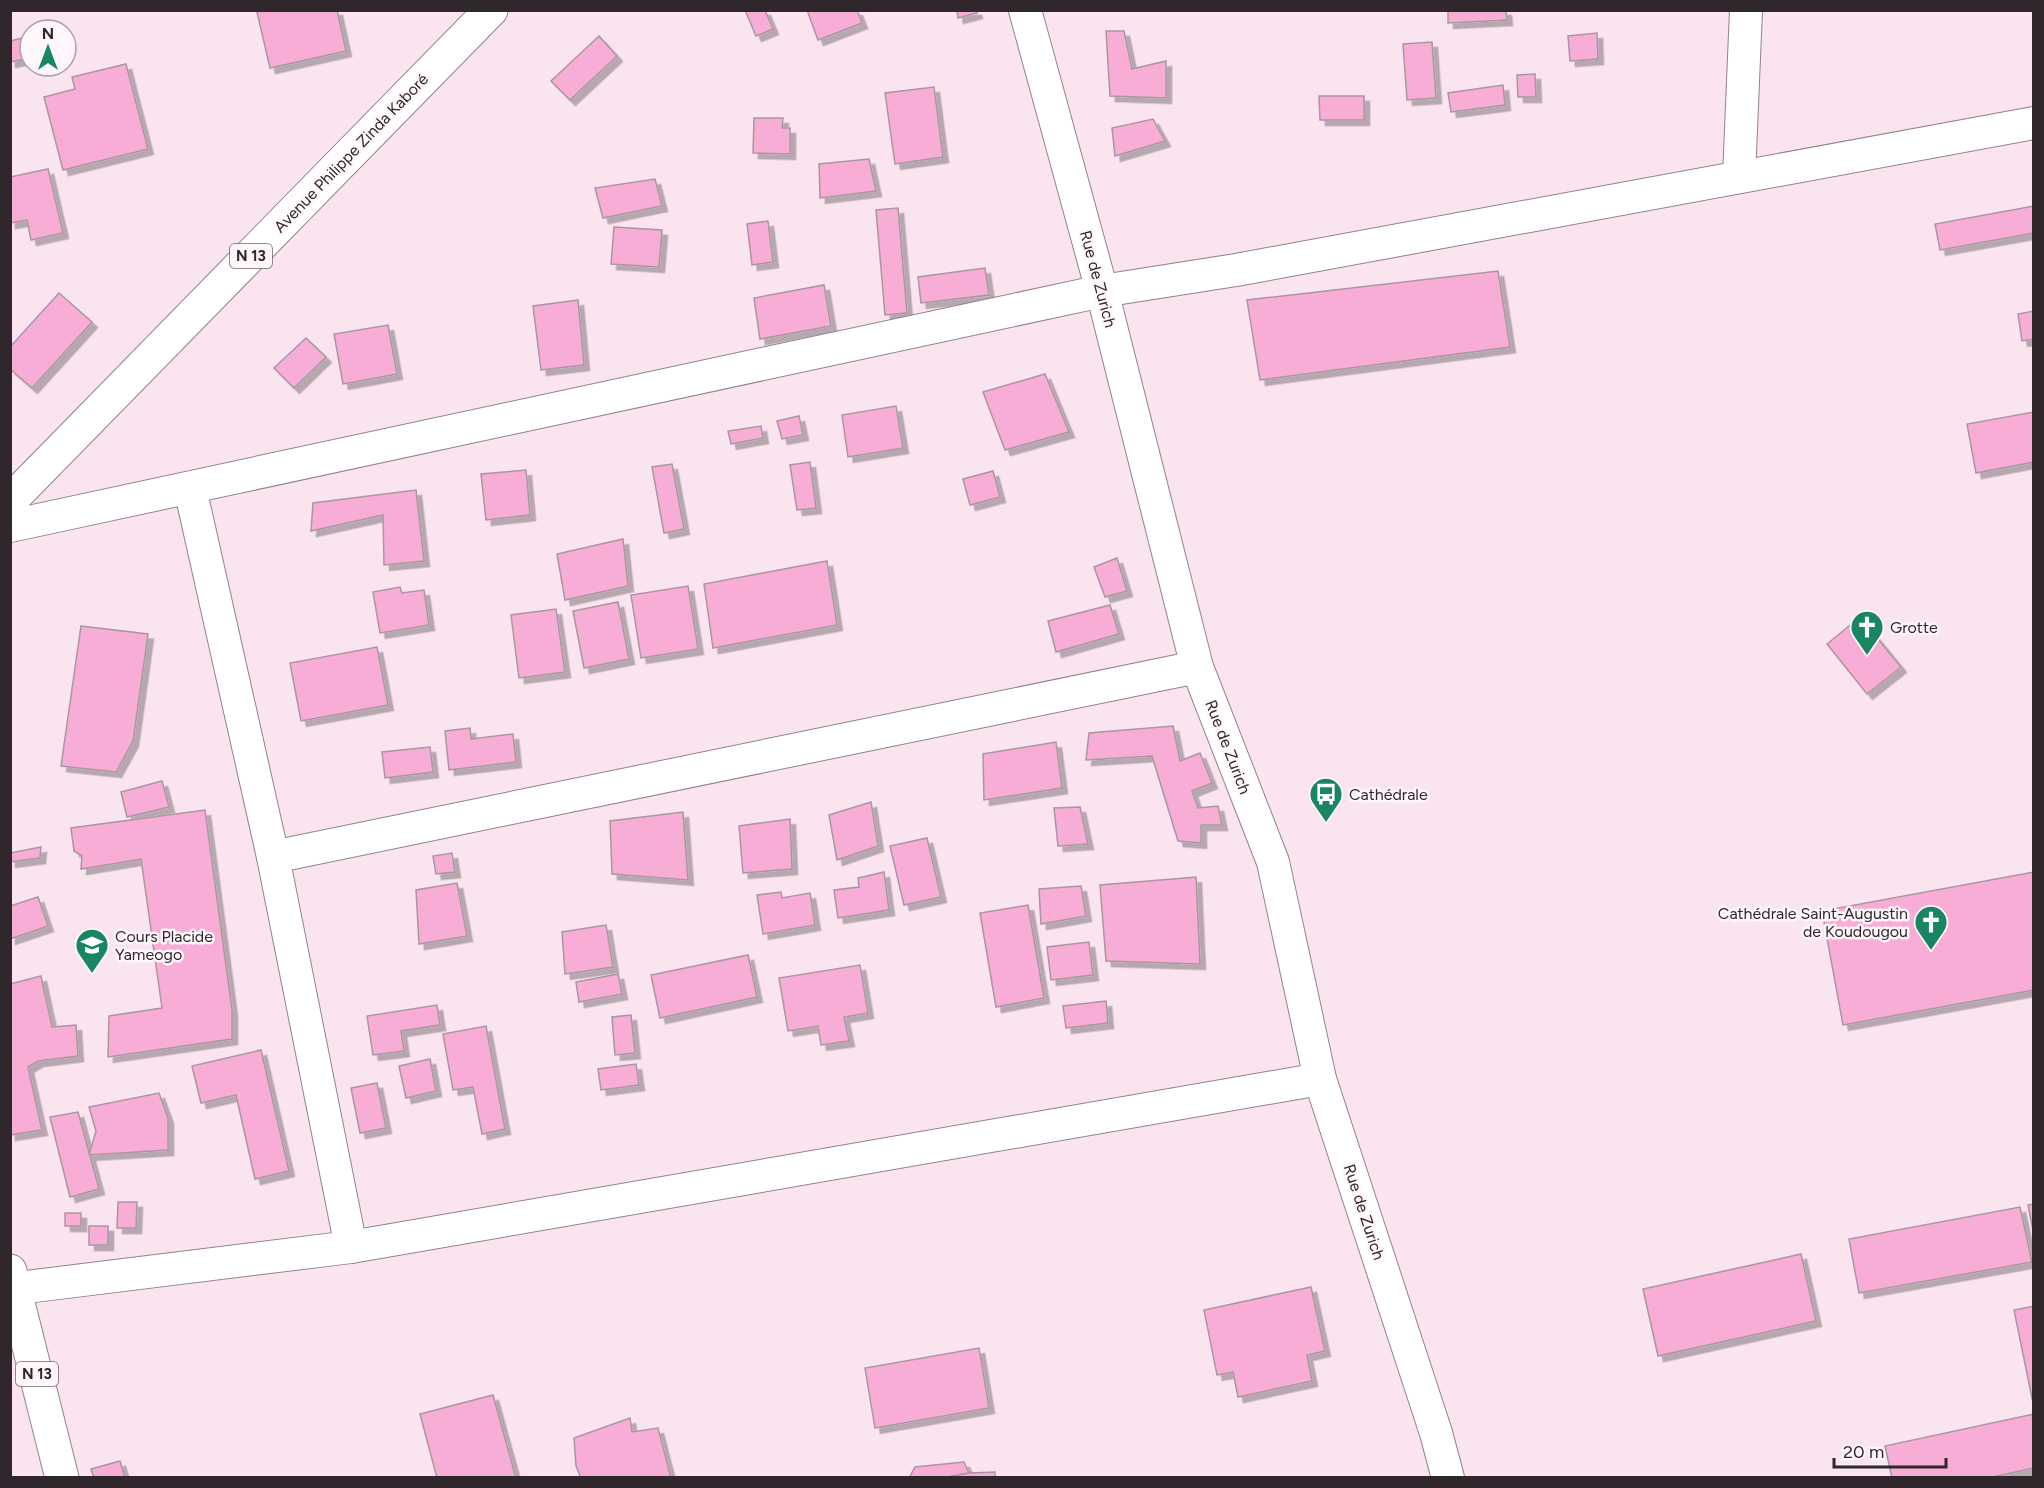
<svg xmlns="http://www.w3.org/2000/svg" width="2044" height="1488" viewBox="0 0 2044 1488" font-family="Figtree,sans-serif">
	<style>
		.building { fill: #f7add6; stroke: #aa96a1; stroke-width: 1.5; filter: url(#shadow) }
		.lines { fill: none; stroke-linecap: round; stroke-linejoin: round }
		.street-casing { stroke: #94818b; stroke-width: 34 }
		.primary-casing { stroke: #94818b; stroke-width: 35 }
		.street { stroke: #fff; stroke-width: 32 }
		.primary { stroke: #fff; stroke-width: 33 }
		.labels { text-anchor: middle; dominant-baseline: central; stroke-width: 5; stroke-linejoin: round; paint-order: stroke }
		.shield { fill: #fef6fa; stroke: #6d6569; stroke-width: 1.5 }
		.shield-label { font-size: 15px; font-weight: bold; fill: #2f272b }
		.street-label { font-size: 16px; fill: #2f272b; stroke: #fef6fa }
		.poi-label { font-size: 16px; fill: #2f272b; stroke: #fef6fa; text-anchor: start }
	</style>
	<defs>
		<filter id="shadow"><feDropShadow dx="5.5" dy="5.5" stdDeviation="0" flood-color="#0004"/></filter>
	</defs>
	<rect width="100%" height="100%" fill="#fae4ef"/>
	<g class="building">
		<path d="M264,10H337L346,51L270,68L257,12Z"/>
		<path d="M745,10H765L773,29L756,36Z"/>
		<path d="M807,10H857L862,23L818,40Z"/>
		<path d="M957,10H976L977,13L958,18Z"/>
		<path d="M1448,10H1506L1507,20L1448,23Z"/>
		<path d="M1106,31H1124L1132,69L1166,61V98L1110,96Z"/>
		<path d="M1597,33L1598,59L1570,61L1568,36Z"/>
		<path d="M30,36V58L10,62V41Z"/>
		<path d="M599,36L617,56L570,100L551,81Z"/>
		<path d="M1432,42L1436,98L1407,100L1403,44Z"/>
		<path d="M126,64L148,149L63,170L44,97L75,89L72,77Z"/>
		<path d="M1535,74L1536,97H1518L1517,75Z"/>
		<path d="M1503,85L1505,105L1451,112L1448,93Z"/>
		<path d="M934,87L943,157L895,164L885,93Z"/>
		<path d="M1319,96H1364V120H1320Z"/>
		<path d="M754,118H783L782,128H790V154L753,153Z"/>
		<path d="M1153,119L1165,141L1115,156L1112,128Z"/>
		<path d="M869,159L876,191L820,198L819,164Z"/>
		<path d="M48,169L63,233L31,240L27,220L10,223V177Z"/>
		<path d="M655,179L662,206L603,218L595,188Z"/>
		<path d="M2034,206V233L1940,250L1935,224Z"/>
		<path d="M898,208L907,313L885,315L876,210Z"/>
		<path d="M768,221L773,262L752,265L747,224Z"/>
		<path d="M614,227L662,230L659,267L611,264Z"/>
		<path d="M985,268L989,295L921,303L918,277Z"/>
		<path d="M1498,271L1510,347L1260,380L1247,300Z"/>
		<path d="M824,285L831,326L760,339L754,298Z"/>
		<path d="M59,293L92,322L32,388L10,369V347Z"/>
		<path d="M578,300L584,365L541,370L533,306Z"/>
		<path d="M2034,311V339L2022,341L2018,314Z"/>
		<path d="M388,325L397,374L343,384L334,334Z"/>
		<path d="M306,338L326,357L294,388L274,368Z"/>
		<path d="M1045,374L1069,432L1005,450L983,392Z"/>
		<path d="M896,406L903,448L848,457L842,415Z"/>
		<path d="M2034,412V462L1976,473L1967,424Z"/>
		<path d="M799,416L803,435L782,439L777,421Z"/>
		<path d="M761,426L763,438L731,444L728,431Z"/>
		<path d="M810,462L816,508L797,510L790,465Z"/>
		<path d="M672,464L684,529L664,533L652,467Z"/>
		<path d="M526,470L530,515L486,520L481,474Z"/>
		<path d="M993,471L1000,497L970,505L963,479Z"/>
		<path d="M416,490L424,561L384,565L383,515L311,531L313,503Z"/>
		<path d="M623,539L628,586L565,600L557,554Z"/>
		<path d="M1117,558L1127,591L1105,597L1094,567Z"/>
		<path d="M827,561L837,625L713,648L704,584Z"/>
		<path d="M688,586L698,649L641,658L631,595Z"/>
		<path d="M400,587L402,593L424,590L429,625L380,633L373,592Z"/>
		<path d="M618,602L629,659L584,668L573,611Z"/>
		<path d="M1110,605L1119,634L1056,652L1048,621Z"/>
		<path d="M556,609L565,672L519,678L511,615Z"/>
		<path d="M1860,617L1901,667L1867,694L1827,644Z"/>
		<path d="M81,626L148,634L133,741L116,772L61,766Z"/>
		<path d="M377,647L388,705L301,721L290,663Z"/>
		<path d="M1173,726L1180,761L1200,753L1212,783L1192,791L1198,808L1218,806L1222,825H1201V843L1178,841L1152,756L1086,760L1089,733Z"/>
		<path d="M470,728L471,739L513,734L516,762L449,770L445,731Z"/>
		<path d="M1056,742L1062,788L984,800L983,754Z"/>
		<path d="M430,747L433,772L385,778L382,752Z"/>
		<path d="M162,781L169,807L127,817L121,792Z"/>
		<path d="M871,802L878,846L837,860L829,815Z"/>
		<path d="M1080,807L1088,844L1058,846L1054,808Z"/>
		<path d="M205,810L232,1010V1039L108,1057L109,1016L162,1008L141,859L81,869L82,856L74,851L71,828Z"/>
		<path d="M683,812L688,880L612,874L610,821Z"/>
		<path d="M790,819L792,869L743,873L739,826Z"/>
		<path d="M927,838L941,897L904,905L890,846Z"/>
		<path d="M41,847L40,858L10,862V853Z"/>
		<path d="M452,853L455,872L436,874L433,856Z"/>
		<path d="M884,872L889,910L838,918L834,890L859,887L858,878Z"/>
		<path d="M2034,872V990L1843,1025L1822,911Z"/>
		<path d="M1196,877L1200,964L1106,961L1100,885Z"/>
		<path d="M457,883L467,936L419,944L416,890Z"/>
		<path d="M1081,886L1086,916L1041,924L1039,889Z"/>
		<path d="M781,892L782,898L810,893L815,925L763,934L757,895Z"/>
		<path d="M38,897L48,926L10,939V906Z"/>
		<path d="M1028,905L1044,998L996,1007L980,913Z"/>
		<path d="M606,925L613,967L565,974L562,932Z"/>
		<path d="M1089,942L1093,975L1051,980L1047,947Z"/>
		<path d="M748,955L757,997L660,1018L651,975Z"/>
		<path d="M860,965L868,1013L844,1017L849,1041L821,1045L818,1026L788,1031L779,978Z"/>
		<path d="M618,974L622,994L579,1002L576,982Z"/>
		<path d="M41,976L52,1027L76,1025L78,1056L38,1061L28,1067L42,1130L10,1135V984Z"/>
		<path d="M1106,1001L1108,1023L1066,1028L1063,1006Z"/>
		<path d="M437,1005L440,1025L401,1031L404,1051L373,1055L367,1016Z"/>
		<path d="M631,1015L635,1053L615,1055L612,1017Z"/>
		<path d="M486,1026L505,1129L482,1134L473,1087L453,1090L443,1034Z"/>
		<path d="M261,1050L289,1171L255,1179L236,1095L201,1103L192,1066Z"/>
		<path d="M430,1059L436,1091L406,1098L399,1066Z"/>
		<path d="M636,1064L639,1085L601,1090L598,1069Z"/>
		<path d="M377,1083L386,1128L360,1133L351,1088Z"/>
		<path d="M159,1093L168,1118V1150L89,1155L96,1131L89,1107Z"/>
		<path d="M78,1112L99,1189L70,1197L50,1117Z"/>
		<path d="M118,1202H137L136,1228H117Z"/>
		<path d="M2034,1204V1236L2028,1205Z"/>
		<path d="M2020,1207L2032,1262L1859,1293L1849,1239Z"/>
		<rect x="65" y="1213" width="16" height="13"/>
		<rect x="89" y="1226" width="19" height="19"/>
		<path d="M1801,1254L1816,1321L1658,1356L1643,1289Z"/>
		<path d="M1311,1287L1325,1351L1307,1355L1312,1381L1238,1397L1233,1372L1217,1375L1204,1310Z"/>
		<path d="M2034,1306V1403H2033L2014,1310Z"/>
		<path d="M979,1348L989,1408L875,1428L865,1368Z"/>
		<path d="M493,1395L516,1478H437L420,1414Z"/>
		<path d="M2034,1414V1468L1988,1478H1892L1885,1446Z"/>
		<path d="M630,1418L632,1432L658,1428L671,1478H581L576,1466L574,1438Z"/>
		<path d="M120,1461L125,1478H94L91,1469Z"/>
		<path d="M964,1462L969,1473L943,1478H909L915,1467Z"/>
		<path d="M995,1472V1478H943L969,1473Z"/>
	</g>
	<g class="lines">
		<defs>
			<g id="street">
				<path d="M1025,10L1102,291L1197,667L1273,862L1320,1079L1436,1433L1448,1478"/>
				<path d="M1739,177L1746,10"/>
				<path d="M190,488L273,857L351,1247"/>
				<path d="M10,526L1102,291L1236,270L2034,123"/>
				<path d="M273,857L1197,667"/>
				<path d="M10,1289L351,1247L1320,1079"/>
			</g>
			<g id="primary">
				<path d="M10,501L491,10"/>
				<path d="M10,1271L62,1478"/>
			</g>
		</defs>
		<use href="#street" class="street-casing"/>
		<use href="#primary" class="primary-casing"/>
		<use href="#street" class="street"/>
		<use href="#primary" class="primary"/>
	</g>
	<defs>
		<symbol id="church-pin" viewBox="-11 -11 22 30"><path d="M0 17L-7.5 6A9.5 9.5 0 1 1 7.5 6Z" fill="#198562" stroke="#fef6fa"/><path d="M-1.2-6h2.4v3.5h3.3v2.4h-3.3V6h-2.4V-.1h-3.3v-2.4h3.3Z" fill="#fff"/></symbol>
		<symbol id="bus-pin" viewBox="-11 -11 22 30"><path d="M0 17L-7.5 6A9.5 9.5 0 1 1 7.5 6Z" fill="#198562" stroke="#fef6fa"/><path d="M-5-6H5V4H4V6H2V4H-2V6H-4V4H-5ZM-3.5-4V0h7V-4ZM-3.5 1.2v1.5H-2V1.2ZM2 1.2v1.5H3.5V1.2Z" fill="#fff"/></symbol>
		<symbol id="school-pin" viewBox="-11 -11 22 30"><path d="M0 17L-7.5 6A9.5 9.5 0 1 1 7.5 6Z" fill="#198562" stroke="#fef6fa"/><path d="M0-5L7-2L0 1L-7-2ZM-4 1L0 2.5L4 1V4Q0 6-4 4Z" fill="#fff"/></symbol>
	</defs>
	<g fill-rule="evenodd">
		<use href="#church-pin" x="1848" y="608" width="38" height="52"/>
		<use href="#bus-pin" x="1307" y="775" width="38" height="52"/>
		<use href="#church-pin" x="1912" y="903" width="38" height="52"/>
		<use href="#school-pin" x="73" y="926" width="38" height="52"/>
	</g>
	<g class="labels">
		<g class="shield">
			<rect x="230" y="244" width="42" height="24" rx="4.5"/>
			<rect x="16" y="1362" width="42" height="24" rx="4.5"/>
		</g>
		<g class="shield-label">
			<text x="251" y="256">N 13</text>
			<text x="37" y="1374">N 13</text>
		</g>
		<g class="street-label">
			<text transform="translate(351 153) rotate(-46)">Avenue Philippe Zinda Kaboré</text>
			<text transform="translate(1098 279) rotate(75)">Rue de Zurich</text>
			<text transform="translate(1228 747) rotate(69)">Rue de Zurich</text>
			<text transform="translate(1364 1212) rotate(72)">Rue de Zurich</text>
		</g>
		<g class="poi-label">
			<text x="1890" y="627">Grotte</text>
			<text x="1349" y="794">Cathédrale</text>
			<text x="1908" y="913" text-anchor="end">Cathédrale Saint-Augustin<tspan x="1908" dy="18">de Koudougou</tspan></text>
			<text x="115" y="936">Cours Placide<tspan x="115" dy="18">Yameogo</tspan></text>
		</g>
	</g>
	<rect width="2044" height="1488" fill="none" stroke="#2f272b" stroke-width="24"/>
	<g transform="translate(48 48)"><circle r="28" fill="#fef6fa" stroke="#aba3a7" stroke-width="1.5"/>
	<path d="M0-4.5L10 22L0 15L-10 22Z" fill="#198562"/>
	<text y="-9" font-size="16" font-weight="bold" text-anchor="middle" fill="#2f272b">N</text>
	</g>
	<path d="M1834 1458v9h112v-9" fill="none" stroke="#2f272b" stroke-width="3"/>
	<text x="1843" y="1458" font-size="18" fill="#2f272b" stroke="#fef6fa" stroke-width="4.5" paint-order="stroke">20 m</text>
</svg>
